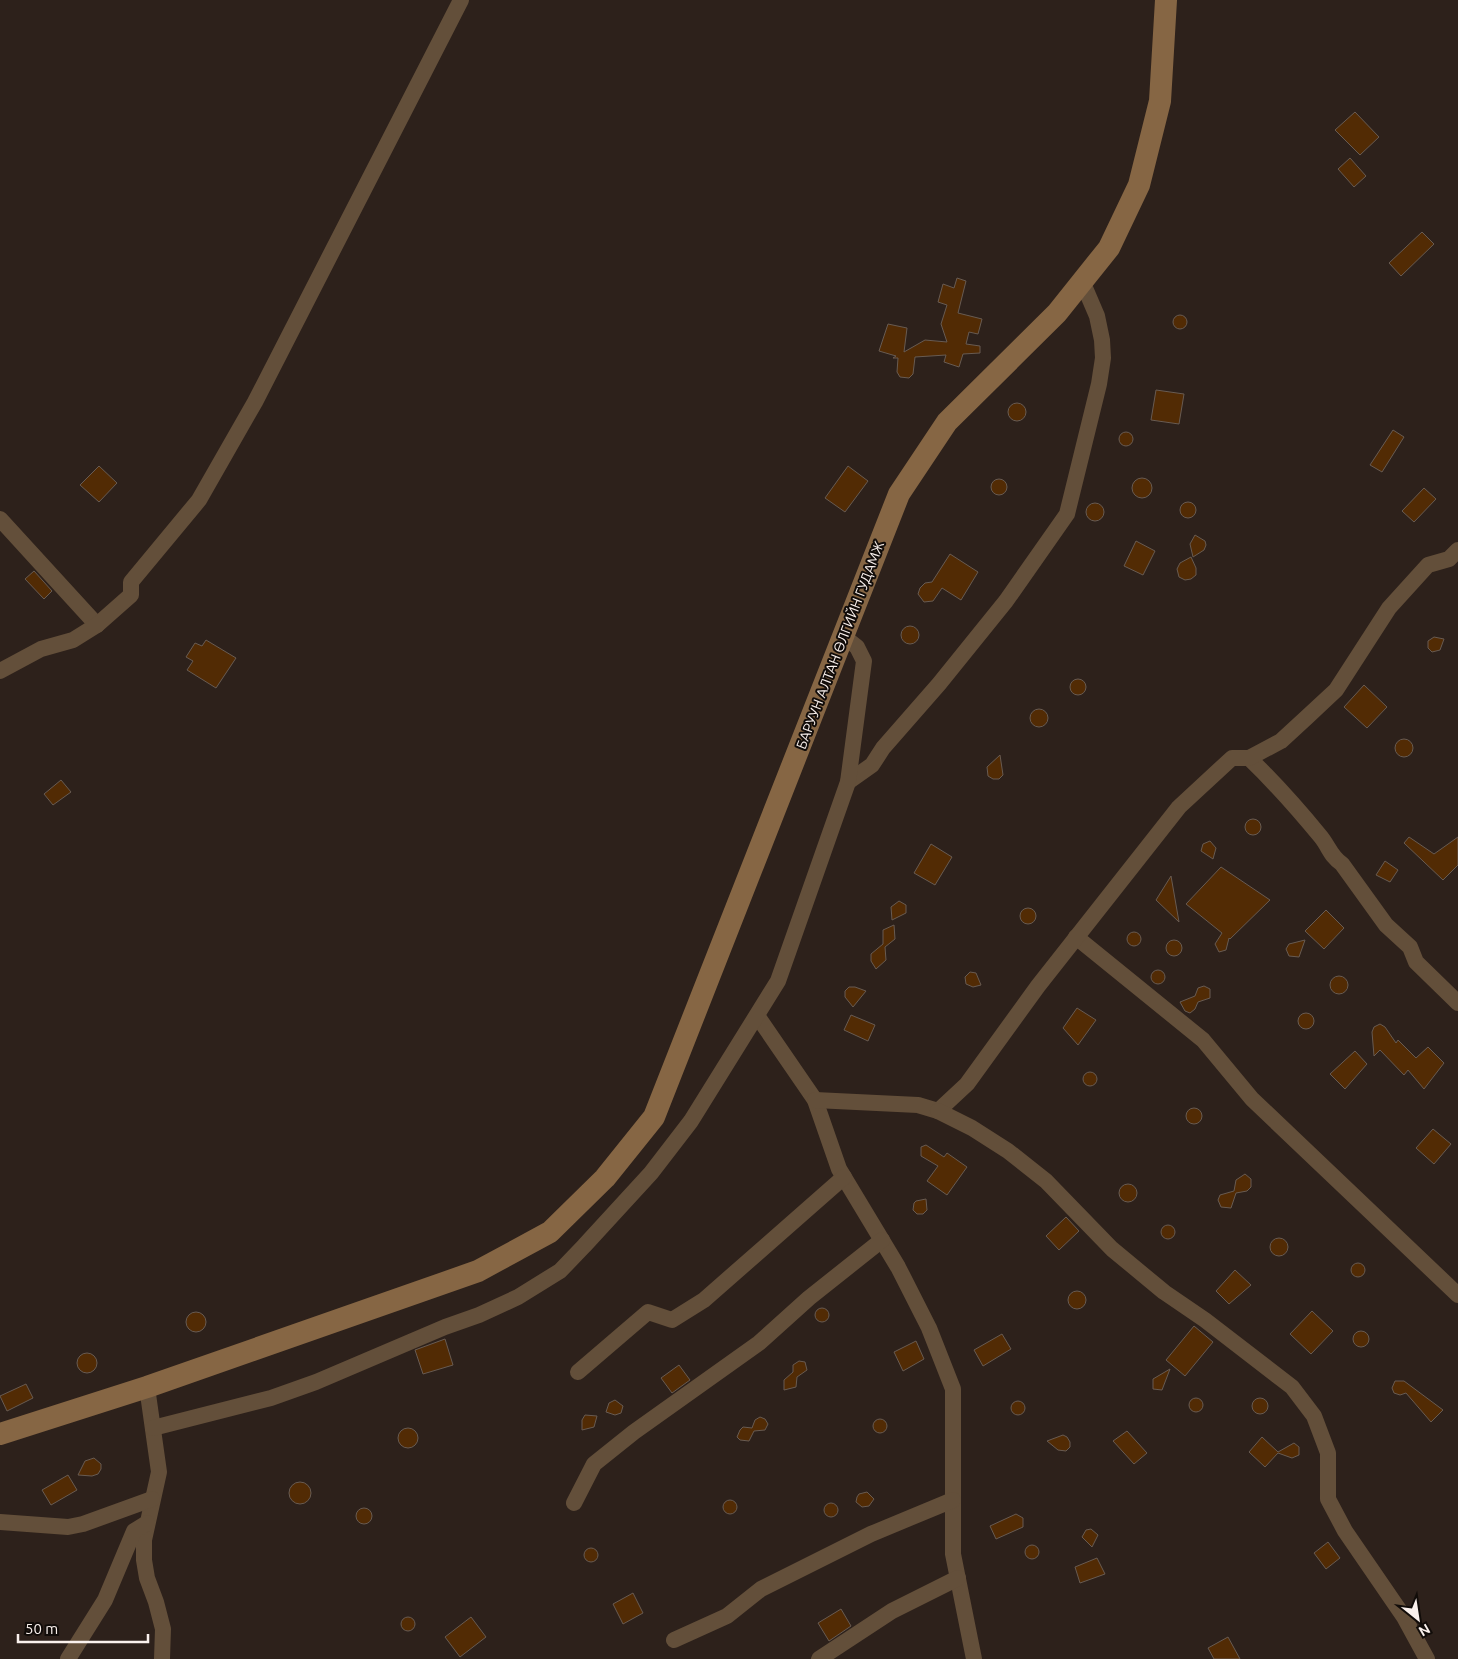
<svg xmlns="http://www.w3.org/2000/svg" width="1458" height="1659" viewBox="0 0 1458 1659" font-family="Ubuntu,sans-serif">
	<style>
		.building { fill: #522b04; stroke: #685b52 }
		.lines { fill: none; stroke-linecap: round; stroke-linejoin: round }
		.minor { stroke: #634f3a; stroke-width: 16 }
		.secondary { stroke: #866644; stroke-width: 22 }
		.labels { text-anchor: middle; dominant-baseline: central; stroke-width: 4; stroke-linejoin: round; paint-order: stroke }
		.street-label { font-size: 14px; fill: #faf1ed; stroke: #110c09 }
	</style>
	<rect width="100%" height="100%" fill="#2d211b"/>
	<g class="building">
		<path d="M1355,112L1379,137L1360,155L1335,130Z"/>
		<path d="M1350,158L1366,176L1354,187L1338,169Z"/>
		<path d="M1422,232L1434,244L1401,276L1389,263Z"/>
		<path d="M957,278L966,281L958,313L982,319L978,334L969,332L966,344L980,346V353L963,354L959,367L944,362L946,355L915,357L913,374L909,378L900,377L897,372L898,358H893L896,356L879,351L888,324L907,328L904,352L925,340L947,342L941,324L947,305L938,302L943,284L954,288Z"/>
		<circle cx="1180" cy="322" r="7"/>
		<path d="M1156,390L1184,394L1179,424L1151,420Z"/>
		<circle cx="1017" cy="412" r="9"/>
		<path d="M1393,430L1404,437L1382,472L1370,465Z"/>
		<circle cx="1126" cy="439" r="7"/>
		<path d="M99,466L117,483L99,502L80,485Z"/>
		<path d="M848,466L868,481L845,512L825,498Z"/>
		<circle cx="1142" cy="488" r="10"/>
		<circle cx="999" cy="487" r="8"/>
		<path d="M1424,488L1436,499L1414,522L1402,511Z"/>
		<circle cx="1188" cy="510" r="8"/>
		<circle cx="1095" cy="512" r="9"/>
		<path d="M1195,535L1205,541L1206,545L1204,550L1193,557L1190,544Z"/>
		<path d="M1136,541L1155,551L1143,575L1124,566Z"/>
		<path d="M950,554L978,572L961,600L942,588L933,601L924,602L918,594L920,588L925,583L932,582Z"/>
		<path d="M1191,557L1196,568V575L1191,579L1185,580L1179,577L1177,569L1180,563Z"/>
		<path d="M34,571L52,591L44,599L25,579Z"/>
		<circle cx="910" cy="635" r="9"/>
		<path d="M1434,637L1444,639L1440,650L1432,652L1428,648V641Z"/>
		<path d="M206,640L236,658L216,688L187,670L193,661L186,657L195,643L202,646Z"/>
		<circle cx="1078" cy="687" r="8"/>
		<path d="M1364,685L1387,707L1367,728L1344,707Z"/>
		<circle cx="1039" cy="718" r="9"/>
		<circle cx="1404" cy="748" r="9"/>
		<path d="M1000,755L1003,775L999,779H993L988,776L987,767Z"/>
		<path d="M61,780L71,792L53,805L44,794Z"/>
		<circle cx="1253" cy="827" r="8"/>
		<path d="M1409,837L1434,854L1458,837V865L1443,880L1404,843Z"/>
		<path d="M1210,841L1216,848L1213,859L1201,851L1203,844Z"/>
		<path d="M931,844L952,857L935,885L914,873Z"/>
		<path d="M1385,861L1398,870L1390,882L1376,875Z"/>
		<path d="M1221,867L1270,900L1230,939L1229,938L1226,950L1219,952L1215,944L1222,933L1186,904Z"/>
		<path d="M1171,876L1179,922L1156,900Z"/>
		<path d="M899,901L906,905V913L892,920L891,907Z"/>
		<circle cx="1028" cy="916" r="8"/>
		<path d="M1326,910L1344,928L1324,949L1305,931Z"/>
		<path d="M894,925L895,939L885,947L886,960L876,969L871,961V954L883,944V930Z"/>
		<circle cx="1134" cy="939" r="7"/>
		<path d="M1305,940L1299,957L1289,956L1286,949L1289,944Z"/>
		<circle cx="1174" cy="948" r="8"/>
		<circle cx="1158" cy="977" r="7"/>
		<path d="M970,972L976,973L981,985L973,987L966,984L965,977Z"/>
		<circle cx="1339" cy="985" r="9"/>
		<path d="M1204,986L1210,989V998L1198,1002L1195,1009L1190,1013L1185,1011L1180,1002L1195,996L1198,988Z"/>
		<path d="M849,987H855L866,991L853,1007L845,997V991Z"/>
		<path d="M1077,1008L1096,1020L1078,1045L1063,1028Z"/>
		<circle cx="1306" cy="1021" r="8"/>
		<path d="M851,1015L875,1025L868,1041L844,1030Z"/>
		<path d="M1380,1024L1385,1027L1396,1043L1398,1040L1416,1058L1428,1047L1444,1063L1424,1089L1408,1070L1404,1075L1380,1050L1374,1056L1372,1032L1374,1027Z"/>
		<path d="M1355,1051L1367,1064L1345,1089L1330,1074Z"/>
		<circle cx="1090" cy="1079" r="7"/>
		<circle cx="1194" cy="1116" r="8"/>
		<path d="M1433,1129L1451,1144L1434,1164L1416,1148Z"/>
		<path d="M926,1145L944,1157L947,1153L967,1167L947,1195L927,1181L938,1166L921,1156V1147Z"/>
		<path d="M1245,1174L1251,1179V1187L1247,1191L1236,1193L1231,1208L1221,1207L1218,1200L1220,1195L1234,1191L1236,1180Z"/>
		<circle cx="1128" cy="1193" r="9"/>
		<path d="M926,1199L927,1210L923,1214H917L913,1210L914,1203L916,1201Z"/>
		<path d="M1066,1217L1079,1231L1059,1250L1046,1236Z"/>
		<circle cx="1168" cy="1232" r="7"/>
		<circle cx="1279" cy="1247" r="9"/>
		<circle cx="1358" cy="1270" r="7"/>
		<path d="M1235,1270L1251,1285L1229,1304L1216,1291Z"/>
		<circle cx="1077" cy="1300" r="9"/>
		<circle cx="822" cy="1315" r="7"/>
		<path d="M1312,1311L1333,1331L1311,1354L1290,1334Z"/>
		<circle cx="196" cy="1322" r="10"/>
		<path d="M1194,1326L1213,1342L1185,1376L1166,1360Z"/>
		<circle cx="1361" cy="1339" r="8"/>
		<path d="M1002,1334L1011,1349L983,1366L974,1350Z"/>
		<path d="M445,1339L453,1365L423,1374L415,1350Z"/>
		<path d="M916,1341L924,1359L903,1371L894,1352Z"/>
		<circle cx="87" cy="1363" r="10"/>
		<path d="M799,1361L805,1362L807,1370L797,1377L796,1387L784,1390V1380L793,1372V1365Z"/>
		<path d="M679,1365L690,1380L672,1393L661,1378Z"/>
		<path d="M1170,1369L1162,1390L1153,1389V1379Z"/>
		<path d="M1395,1381H1404L1443,1410L1431,1422L1406,1393L1400,1395L1394,1393L1392,1388Z"/>
		<path d="M26,1384L33,1398L7,1411L0,1396Z"/>
		<circle cx="1260" cy="1406" r="8"/>
		<circle cx="1196" cy="1405" r="7"/>
		<path d="M615,1400L623,1406L621,1413L615,1415L606,1412L609,1403Z"/>
		<circle cx="1018" cy="1408" r="7"/>
		<path d="M585,1415L597,1416L594,1427L582,1430V1420Z"/>
		<path d="M760,1417L765,1419L768,1424L765,1430L754,1431L749,1441L740,1440L737,1437L740,1430L743,1427L752,1428L755,1420Z"/>
		<circle cx="880" cy="1426" r="7"/>
		<circle cx="408" cy="1438" r="10"/>
		<path d="M1127,1431L1147,1453L1134,1464L1113,1441Z"/>
		<path d="M1063,1435L1067,1437L1070,1442V1447L1066,1451L1058,1450L1047,1441Z"/>
		<path d="M1262,1437L1278,1452L1294,1443L1299,1447V1455L1292,1458L1278,1453L1265,1467L1249,1452Z"/>
		<path d="M94,1458L101,1464V1469L98,1474L92,1476L78,1475L85,1461Z"/>
		<path d="M68,1475L77,1490L51,1505L42,1490Z"/>
		<circle cx="300" cy="1493" r="11"/>
		<path d="M867,1492L874,1499L869,1506L862,1507L856,1502L857,1497L859,1494Z"/>
		<circle cx="730" cy="1507" r="7"/>
		<circle cx="831" cy="1510" r="7"/>
		<circle cx="364" cy="1516" r="8"/>
		<path d="M1016,1514L1023,1518V1527L996,1539L990,1526Z"/>
		<path d="M1091,1529L1098,1535L1092,1547L1082,1537L1086,1530Z"/>
		<path d="M1328,1542L1340,1558L1326,1569L1314,1553Z"/>
		<circle cx="1032" cy="1552" r="7"/>
		<circle cx="591" cy="1555" r="7"/>
		<path d="M1097,1558L1105,1574L1080,1583L1075,1567Z"/>
		<path d="M633,1593L643,1613L623,1624L613,1604Z"/>
		<path d="M841,1609L851,1626L829,1641L818,1623Z"/>
		<path d="M471,1617L486,1637L460,1657L445,1637Z"/>
		<circle cx="408" cy="1624" r="7"/>
		<path d="M1228,1637L1240,1659H1214L1208,1648Z"/>
	</g>
	<g class="lines">
		<g class="minor">
			<path d="M0,519L97,625"/>
			<path d="M0,671L41,649L73,640L97,625L131,595V582L199,500L255,402L461,0"/>
			<path d="M1249,758C1275,783 1298,809 1321,837C1329,847 1331,857 1342,864L1386,925L1410,947L1416,962L1458,1003"/>
			<path d="M848,782L872,765L883,748L939,684L1006,601L1067,514L1099,384L1103,358L1102,340L1097,316L1082,281"/>
			<path d="M1076,937L1203,1040L1252,1099L1458,1295"/>
			<path d="M758,1017L815,1100L839,1169L898,1267L929,1328L953,1389V1554L974,1659"/>
			<path d="M815,1100L918,1105L938,1111L967,1084L1038,986L1179,807L1232,758H1249L1281,741L1306,718L1336,690L1389,608L1428,565L1449,559L1458,550"/>
			<path d="M938,1111L972,1128L1008,1151L1046,1181L1112,1249L1164,1292L1205,1320L1292,1387L1314,1416L1328,1453V1499L1345,1531L1404,1617L1427,1659"/>
			<path d="M578,1372L648,1312L672,1320L704,1300L844,1177"/>
			<path d="M147,1387L159,1472L144,1540V1560L147,1578L156,1602L163,1629L162,1659"/>
			<path d="M153,1428L271,1398L316,1382L445,1327L479,1315L518,1297L560,1271L584,1246L651,1173L691,1121L778,981L848,782L864,661L857,647L843,636"/>
			<path d="M574,1503L594,1464L634,1432L759,1343L809,1298L882,1240"/>
			<path d="M0,1522L68,1527L83,1524L152,1499"/>
			<path d="M674,1640L727,1616L761,1589L871,1534L953,1500"/>
			<path d="M68,1659L105,1600L134,1531L147,1523"/>
			<path d="M819,1659L892,1611L958,1578"/>
		</g>
		<path class="secondary" d="M0,1434L147,1387L478,1271L550,1232L605,1178L654,1117L899,494L947,422L1057,313L1109,248L1139,185L1160,101L1166,0"/>
	</g>
	<g class="labels">
		<g class="street-label">
			<text transform="translate(840 645) rotate(-69)">БАРУУН АЛТАН ӨЛГИЙН ГУДАМЖ</text>
		</g>
	</g>
	<g transform="translate(1418 1619) rotate(150)" stroke="#110c09" stroke-width="4" paint-order="stroke">
	<path d="M0-4L9 19L0 12L-9 19Z" fill="#faf1ed"/>
	<text y="-8" font-size="14" font-weight="bold" text-anchor="middle" fill="#faf1ed">N</text>
	</g>
	<path d="M18 1634v8h130v-8" fill="none" stroke="#faf1ed" stroke-width="2.5"/>
	<text x="25" y="1634" font-size="15" fill="#faf1ed" stroke="#110c09" stroke-width="4" paint-order="stroke">50 m</text>
</svg>
